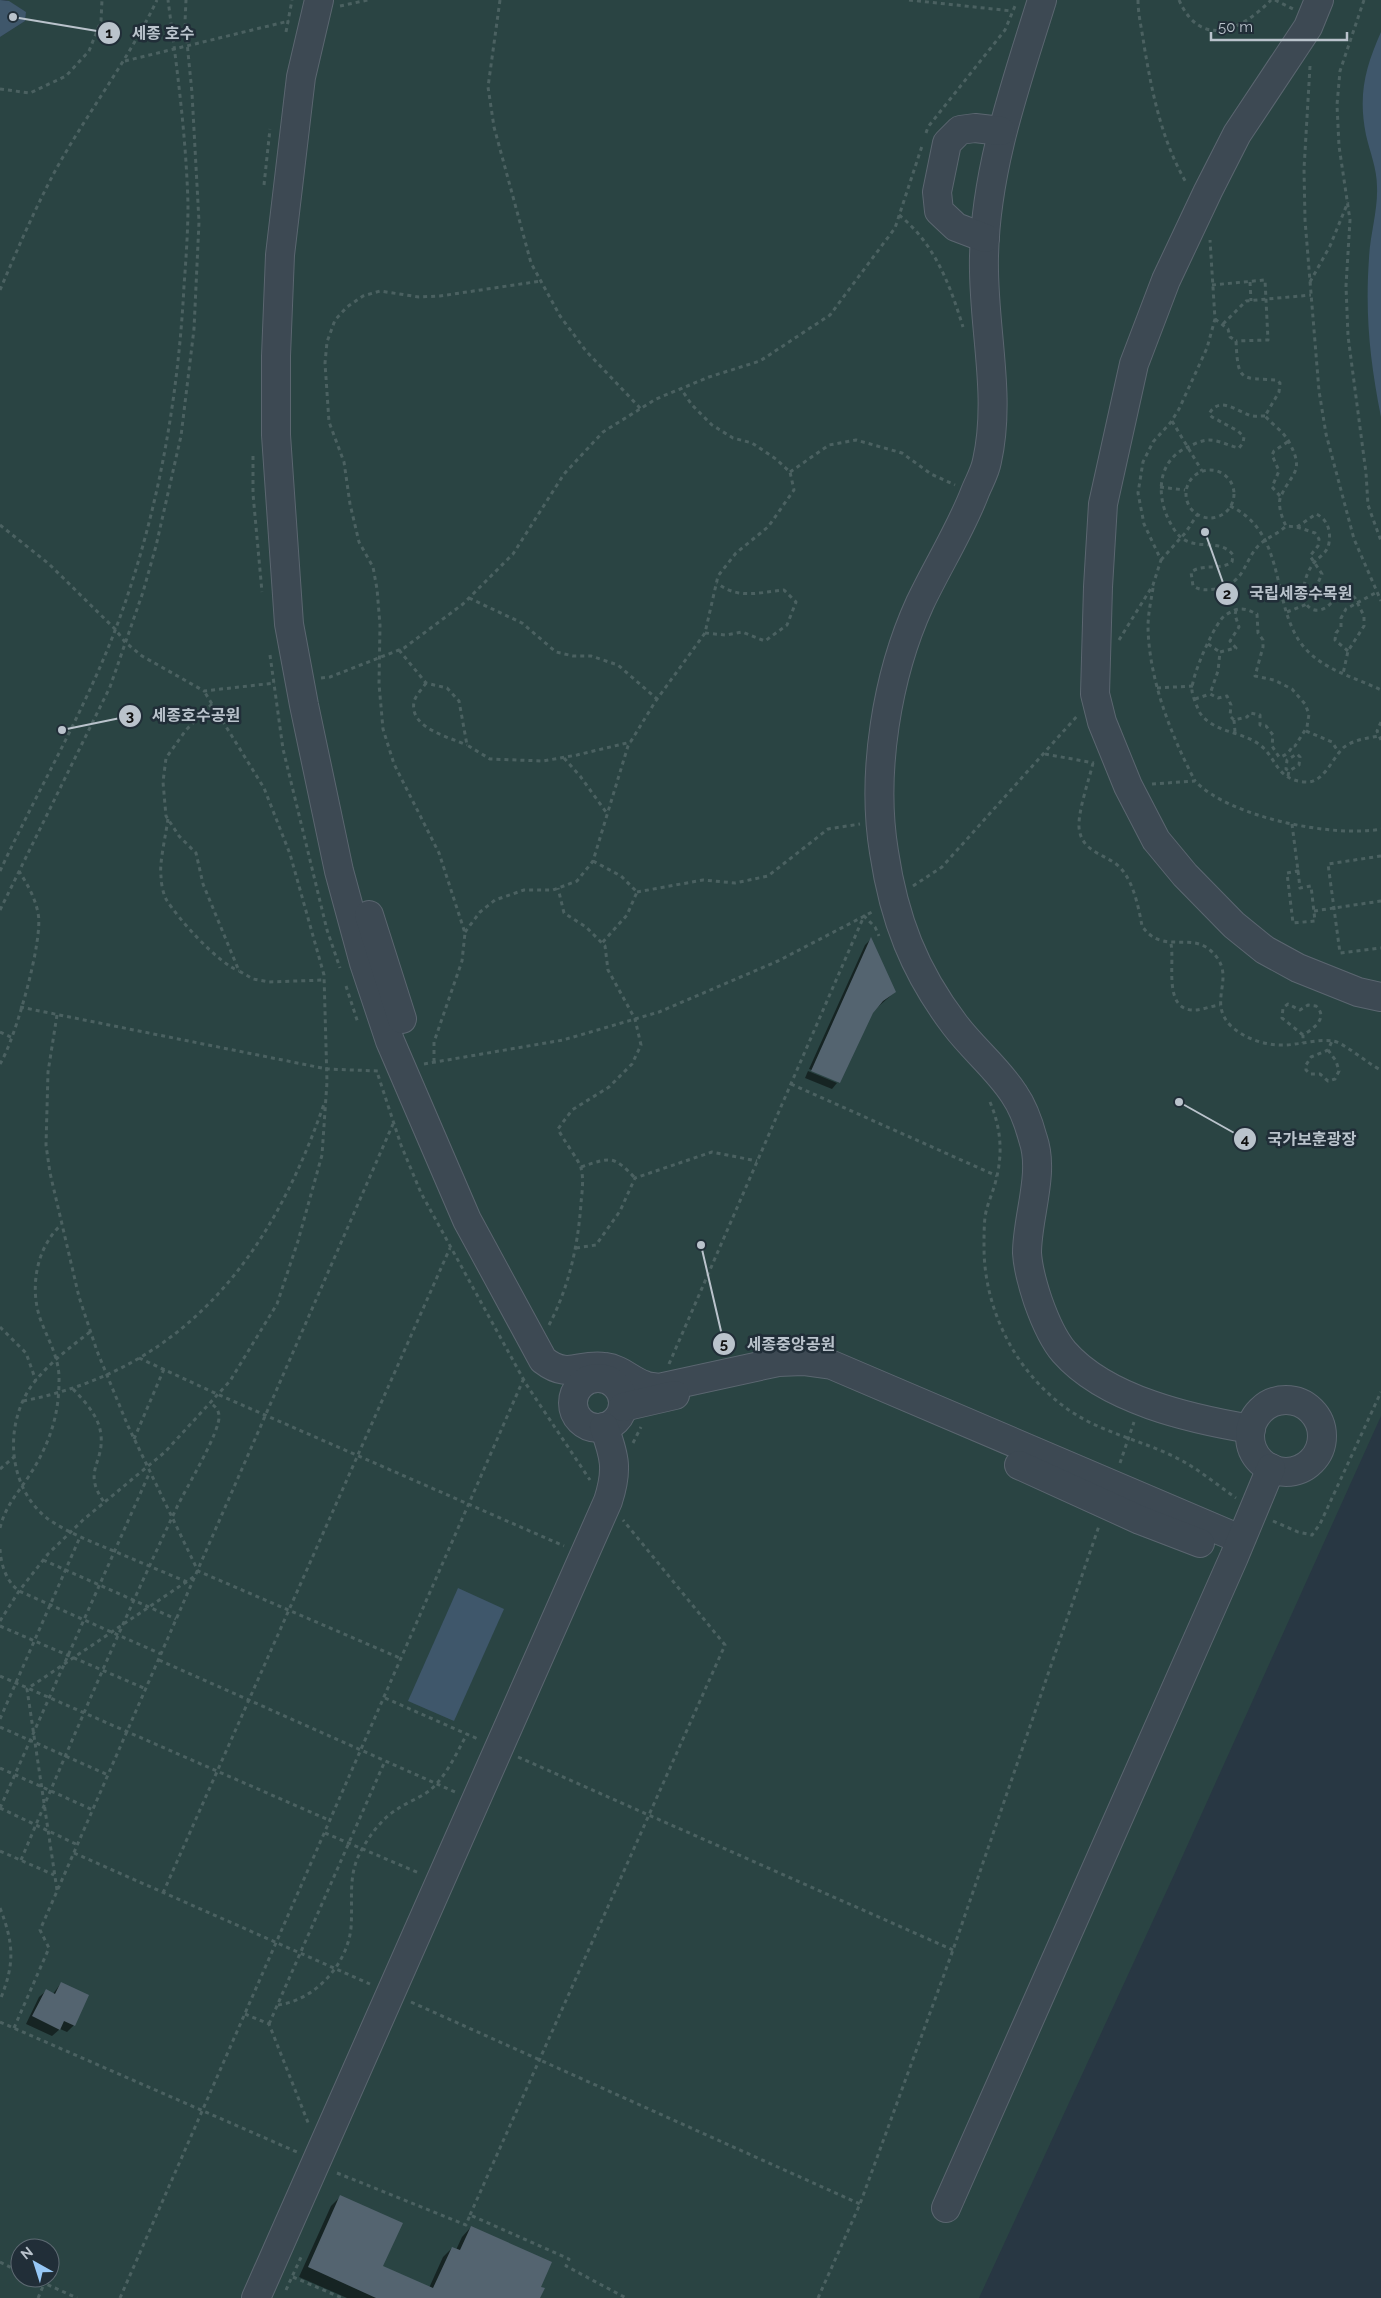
<svg xmlns="http://www.w3.org/2000/svg" width="1381" height="2298" viewBox="0 0 1381 2298" font-family="Raleway,'Noto Sans KR',sans-serif">
	<style>
		.green { fill: #2a4443; fill-rule: evenodd }
		.water { fill: #3f576b }
		.shadow { fill: #0007 }
		.building { fill: #546470 }
		.lines { fill: none; stroke-linecap: round; stroke-linejoin: round }
		.minor-casing { stroke: #5b6670; stroke-width: 30 }
		.path { stroke: #4b6161; stroke-width: 3; stroke-dasharray: 4 4; stroke-linecap: butt }
		.minor { stroke: #3d4953; stroke-width: 28 }
		.leader { fill: none; stroke: #bac3cc; stroke-width: 2 }
		.callout-dot { fill: #bac3cc; stroke: #212e38; stroke-width: 2 }
		.mark-label { font-size: 15px; text-anchor: middle; font-weight: bold; fill: #111 }
		.callout-label { font-size: 16px; text-anchor: middle; font-weight: bold; fill: #bac3cc; stroke: #212e38; stroke-width: 5; stroke-linejoin: round; paint-order: stroke }
	</style>
	<rect width="100%" height="100%" fill="#283743"/>
	<path class="green" d="M6,0H1381V1416L1174,1875L979,2298H0V37L25,21L26,12ZM20,2248H50V2278H20Z"/>
	<g class="water">
		<path d="M0,0L9,1L26,12L25,21L0,37Z"/>
		<path d="M1381,32V417C1370,361 1365,316 1369,258C1370,235 1378,210 1377,187C1377,168 1370,153 1366,135C1358,95 1365,68 1381,32Z"/>
		<path d="M458,1588L504,1609L454,1721L408,1701Z"/>
	</g>
	<g class="shadow">
		<path d="M871,939L895,992L872,1012L838,1083V1080L809,1069L865,945Z"/>
		<path d="M808,1071L837,1083L832,1089L805,1078Z"/>
		<path d="M61,1983L74,2025L67,2032L60,2029L52,2036L26,2024L39,1997L46,1991L53,1994Z"/>
		<path d="M341,2196L381,2266L429,2288L443,2257L452,2248L456,2250L462,2237L471,2227L540,2288L539,2298H347L299,2277L331,2206Z"/>
	</g>
	<g class="building">
		<path d="M871,937L896,992L883,1001L873,1013L840,1083L811,1071Z"/>
		<path d="M61,1982L89,1995L75,2026L64,2021L60,2030L32,2016L46,1989L55,1994Z"/>
		<path d="M340,2195L403,2223L383,2266L433,2288L452,2247L460,2250L471,2226L552,2262L541,2287L545,2288L540,2298H376L308,2267Z"/>
	</g>
	<g class="lines">
		<defs>
			<g id="minor">
				<path d="M319,0L301,77L280,255L276,356V435L289,624L304,705L339,871L364,963L390,1041L467,1220L543,1360C569,1380 578,1363 605,1367C621,1369 630,1380 644,1385C648,1387 654,1387 659,1388L778,1362L803,1361L832,1365L1240,1539"/>
				<path d="M1042,0C1016,84 986,167 984,256C982,324 1002,394 987,461C985,472 979,482 975,492C960,531 938,565 920,603C887,675 871,773 884,852C894,919 914,971 955,1025C973,1049 998,1069 1014,1094C1023,1107 1029,1124 1033,1139C1045,1173 1027,1217 1027,1253C1028,1269 1033,1286 1038,1301C1044,1318 1052,1338 1064,1352C1106,1400 1191,1419 1251,1429"/>
				<path d="M1319,0L1308,27L1237,134L1208,191L1166,280L1134,364L1103,504L1098,587L1095,694L1102,722L1128,786L1156,840L1185,875L1234,925L1265,950L1298,968L1358,992L1381,997"/>
				<path d="M985,238L956,227L939,211L937,192L947,143L960,130L975,128L1001,131"/>
				<path d="M369,915L402,1019"/>
				<circle cx="598" cy="1403" r="25"/>
				<circle cx="1286" cy="1436" r="36"/>
				<path d="M623,1407L675,1395"/>
				<path d="M1019,1465L1140,1520L1200,1543"/>
				<path d="M946,2208L1234,1557L1271,1468"/>
				<path d="M256,2298L608,1501C618,1470 615,1457 604,1427"/>
			</g>
		</defs>
		<use href="#minor" class="minor-casing"/>
		<g class="path">
			<path d="M500,0L488,87L494,127L531,263L560,316L586,351L641,409"/>
			<path d="M909,0L1012,11"/>
			<path d="M1138,0C1138,15 1142,30 1144,45C1152,93 1162,142 1187,184"/>
			<path d="M1179,0C1201,50 1242,30 1271,0"/>
			<path d="M1275,0L1293,9"/>
			<path d="M1364,0L1340,71L1337,105L1339,146L1350,220L1346,286L1348,336L1366,473L1368,505L1381,541"/>
			<path d="M340,6L368,0"/>
			<path d="M286,32L292,0"/>
			<path d="M125,61L289,21"/>
			<path d="M1310,66L1304,169L1305,220L1319,391L1326,434L1354,539L1381,601"/>
			<path d="M0,89L30,93L66,76L89,51L101,21L102,0"/>
			<path d="M926,133L928,127L1005,30L1015,6"/>
			<path d="M264,185L270,129"/>
			<path d="M899,215C935,244 950,285 963,327"/>
			<path d="M1250,282L1251,301"/>
			<path d="M1310,282L1330,246L1348,202"/>
			<path d="M1212,285L1265,280L1268,340L1236,341"/>
			<path d="M0,290C17,250 34,211 54,173C86,114 128,61 157,0"/>
			<path d="M1215,319L1228,329L1230,337L1236,341C1238,382 1240,378 1277,380L1280,383L1279,392L1265,416C1273,425 1284,432 1289,442C1305,472 1292,472 1281,496C1277,504 1282,518 1286,526L1297,527L1316,514C1328,519 1331,532 1329,543C1327,554 1318,557 1313,564C1305,574 1298,599 1310,608C1314,611 1320,611 1325,608C1331,605 1335,597 1341,592H1348L1355,598L1364,616V626L1348,651L1343,674"/>
			<path d="M1223,324L1246,301L1311,295"/>
			<path d="M1265,416C1259,416 1254,417 1249,415C1235,410 1219,396 1209,414L1212,417L1238,431L1244,437L1243,443L1239,448C1229,446 1219,440 1209,440C1202,440 1194,444 1188,447C1153,462 1156,505 1176,532C1192,554 1219,536 1233,555L1232,562C1219,571 1204,563 1191,572L1193,586C1201,591 1207,590 1215,589C1247,583 1242,562 1260,544C1268,537 1278,534 1286,526"/>
			<path d="M1172,421L1202,471"/>
			<path d="M253,456V494L262,592"/>
			<circle cx="1210" cy="494" r="24"/>
			<path d="M790,472L829,445L856,440L902,453L931,474L955,485"/>
			<path d="M1160,487L1185,490"/>
			<path d="M1280,496L1272,487L1279,471L1272,455L1274,451L1289,441"/>
			<path d="M1230,506C1286,532 1271,600 1300,642C1319,669 1352,676 1381,690"/>
			<path d="M0,525L49,564L115,629L125,642L142,656L204,691L275,683"/>
			<path d="M1297,527L1315,533L1319,539L1318,546L1310,556L1322,574L1317,585L1318,595L1323,597L1329,588L1339,593"/>
			<path d="M1161,560L1186,532L1197,515"/>
			<path d="M1153,588C1151,601 1148,614 1148,627C1149,680 1171,735 1195,781"/>
			<path d="M469,598L522,623L556,652L573,656H591L618,665L657,699"/>
			<path d="M1236,610L1235,615L1239,627L1230,641L1236,648L1220,652L1218,671L1210,694L1218,698L1227,696L1231,705L1230,716L1234,720L1247,717L1250,713L1260,715V725L1266,726L1273,735L1272,746L1279,757C1284,757 1291,751 1292,746H1295L1307,727L1309,714L1305,704L1292,689L1274,680L1255,676L1263,647V640L1258,633L1257,614C1250,611 1244,607 1235,610C1230,612 1223,616 1220,621C1211,633 1191,677 1192,691C1193,697 1197,707 1200,713C1214,733 1242,731 1260,745C1277,758 1276,780 1305,782C1323,784 1332,759 1343,748C1352,740 1368,738 1379,736"/>
			<path d="M1287,612L1307,604"/>
			<path d="M705,633L726,635L742,632L765,641L787,625L796,602L784,590C761,592 738,600 717,583"/>
			<path d="M1119,640L1153,585L1161,560L1144,524L1138,493L1143,462L1153,442L1171,422L1179,409L1207,348L1215,319L1210,240"/>
			<path d="M1208,644L1220,652"/>
			<path d="M399,650L426,683L447,688L459,701L467,745L490,759L543,761L577,755L631,742"/>
			<path d="M1348,651L1335,640L1336,633L1341,627V618L1346,609L1377,592"/>
			<path d="M270,655L283,749L327,930L340,968"/>
			<path d="M321,678L330,677L404,648L463,604L513,554L564,474L603,432L656,399L709,377L760,361L830,315L895,228L922,146"/>
			<path d="M426,683C423,688 415,696 414,702C409,728 449,737 467,745"/>
			<path d="M1157,688L1193,686"/>
			<path d="M1195,699L1210,694"/>
			<path d="M212,704L186,730L166,758L163,782L166,816L179,836L196,853L203,884L239,971L253,979L269,982L324,980"/>
			<path d="M1234,720L1235,732"/>
			<path d="M1381,722L1377,731L1381,740"/>
			<path d="M1306,731L1332,742L1339,753"/>
			<path d="M1045,754L1094,763"/>
			<path d="M564,758L580,776L606,812"/>
			<path d="M1093,763C1089,780 1078,811 1079,827C1081,855 1111,854 1123,871C1134,885 1139,909 1142,926C1162,955 1189,932 1210,950C1240,976 1205,1000 1231,1026C1247,1041 1273,1048 1295,1044C1307,1043 1320,1039 1333,1041C1343,1042 1368,1064 1381,1070"/>
			<path d="M1288,776L1289,771L1299,765L1300,757L1297,754L1287,760L1286,769L1289,771"/>
			<path d="M1152,784L1195,781C1229,817 1332,838 1381,829"/>
			<path d="M168,819C166,834 159,864 161,876C161,883 163,893 166,899C178,919 218,963 239,971"/>
			<path d="M1292,824L1298,871"/>
			<path d="M1381,856L1328,864L1340,953L1381,948"/>
			<path d="M593,861L621,876L637,892L627,915L602,943"/>
			<path d="M0,871C38,790 84,712 116,628C157,519 178,402 184,286C186,259 188,231 188,204C186,135 177,68 168,0"/>
			<path d="M1298,871L1300,888L1311,886L1315,921L1293,923L1287,873Z"/>
			<path d="M913,886L942,867L1078,715"/>
			<path d="M637,892L703,880L735,883L768,876L828,829L860,824"/>
			<path d="M0,910L110,687L143,592L156,546L181,436L194,329L199,222L192,93L185,22L186,0"/>
			<path d="M1314,911L1381,901"/>
			<path d="M465,932L480,912L495,900L524,890H553L577,881L593,861L628,746L655,702L705,633L718,576L736,553L768,527L794,490L790,472L776,459L752,443L733,438L712,425L692,405L681,389"/>
			<path d="M1171,944C1175,964 1162,1013 1197,1010C1204,1009 1212,1006 1220,1005"/>
			<path d="M346,986L358,1023"/>
			<path d="M20,1007L327,1069L378,1071"/>
			<path d="M57,1015L48,1072L46,1145L50,1173L79,1297L97,1351L128,1426L198,1571L402,1659"/>
			<path d="M0,1032L13,1038"/>
			<path d="M1303,1035L1282,1018L1283,1008L1288,1004L1300,1010L1308,1005L1316,1006C1329,1018 1313,1029 1303,1035V1043"/>
			<path d="M1328,1050L1336,1061L1339,1071L1335,1079L1328,1081L1320,1074H1310L1306,1070V1065L1311,1057L1328,1050L1332,1041"/>
			<path d="M434,1062V1042L462,961L465,933L439,853L394,764L383,729L379,684L380,625L377,589L373,567L359,542L350,504L344,462L329,422L325,363L327,342L335,320L347,307L363,296L380,291L419,297L440,296L541,281"/>
			<path d="M0,1064C15,1040 44,939 38,913C35,897 27,884 19,871"/>
			<path d="M424,1064L563,1040L659,1012L778,961L874,911"/>
			<path d="M378,1075L401,1145L421,1193L526,1384L590,1480"/>
			<path d="M791,1084L997,1176"/>
			<path d="M990,1102C1001,1128 1003,1153 996,1180C993,1193 987,1204 985,1217C984,1227 984,1237 984,1247C984,1319 1026,1391 1091,1423C1122,1438 1157,1446 1186,1463C1203,1473 1219,1486 1236,1498"/>
			<path d="M581,1167C611,1157 613,1155 635,1178"/>
			<path d="M576,1248L596,1245L620,1211L635,1178L712,1152L757,1161"/>
			<path d="M549,1325C569,1287 578,1246 581,1203C582,1192 584,1179 581,1168C580,1162 562,1138 558,1129L572,1110L609,1087L632,1064L641,1045L635,1019L608,970L605,946L586,927L564,913L558,888"/>
			<path d="M0,1327L26,1353L36,1381"/>
			<path d="M90,1332C69,1348 48,1364 32,1385C3,1426 8,1488 48,1519C67,1532 89,1541 109,1549C135,1560 161,1571 187,1582"/>
			<path d="M139,1358L217,1394L564,1546"/>
			<path d="M669,1364L864,916L875,927L879,936"/>
			<path d="M73,1389C85,1402 99,1416 101,1435C104,1464 82,1471 104,1502"/>
			<path d="M23,1401C187,1369 272,1254 324,1104"/>
			<path d="M134,1439L164,1369"/>
			<path d="M633,1443L641,1427"/>
			<path d="M1120,1463L1134,1422"/>
			<path d="M0,1469L14,1457"/>
			<path d="M1273,1521L1298,1532L1312,1535L1320,1524L1381,1392"/>
			<path d="M0,1528C5,1507 17,1494 29,1476C48,1447 59,1417 59,1382C60,1359 49,1342 41,1321C29,1289 36,1248 61,1225"/>
			<path d="M0,1549C1,1565 6,1581 19,1591L161,1654"/>
			<path d="M43,1560L176,1619"/>
			<path d="M0,1621L19,1591L48,1554L83,1520L165,1452L230,1381L277,1304L298,1241L322,1155L327,1082L324,975L290,854L264,788L204,691"/>
			<path d="M0,1626L146,1689"/>
			<path d="M159,1660L455,1792"/>
			<path d="M0,1676L331,1821"/>
			<path d="M385,1698L478,1739"/>
			<path d="M0,1719L80,1537"/>
			<path d="M0,1727L108,1775"/>
			<path d="M518,1757L953,1950"/>
			<path d="M0,1768L93,1810"/>
			<path d="M0,1808L149,1474"/>
			<path d="M0,1808L78,1845"/>
			<path d="M325,1833L419,1873"/>
			<path d="M0,1851L54,1875"/>
			<path d="M74,1853L370,1984"/>
			<path d="M21,1860C71,1742 122,1623 177,1507C186,1488 221,1431 219,1415C218,1409 215,1406 210,1403"/>
			<path d="M57,1890L27,1689L195,1576"/>
			<path d="M163,1893L450,1248"/>
			<path d="M0,1908C14,1944 15,1964 0,2000"/>
			<path d="M411,2002L860,2204"/>
			<path d="M278,2005C315,2000 347,1965 351,1928C353,1903 348,1880 358,1857C366,1840 380,1820 396,1810C406,1803 419,1798 429,1791C446,1777 456,1754 467,1734"/>
			<path d="M245,2014L269,2024L309,2125"/>
			<path d="M0,2022L297,2152"/>
			<path d="M269,2024L385,1761"/>
			<path d="M14,2028L49,1948L40,1930L393,1124"/>
			<path d="M337,2173L466,2225L470,2215L569,2259L566,2266L626,2298"/>
			<path d="M470,2215L725,1645L623,1520"/>
			<path d="M0,2262L20,2272"/>
			<path d="M293,2277L342,2298"/>
			<path d="M33,2278L77,2298"/>
			<path d="M286,2290L302,2255"/>
			<path d="M38,2298L44,2284"/>
			<path d="M120,2298L524,1378"/>
			<path d="M818,2298L860,2204L953,1950L1099,1526"/>
		</g>
		<use href="#minor" class="minor"/>
	</g>
	<path class="leader" d="M13 17L109 33M1205 532L1227 594M62 730L130 716M1179 1102L1245 1139M701 1245L724 1344"/>
	<g class="callout-dot">
		<circle cx="13" cy="17" r="5"/>
		<circle cx="1205" cy="532" r="5"/>
		<circle cx="62" cy="730" r="5"/>
		<circle cx="1179" cy="1102" r="5"/>
		<circle cx="701" cy="1245" r="5"/>
		<circle cx="109" cy="33" r="12"/>
		<circle cx="1227" cy="594" r="12"/>
		<circle cx="130" cy="716" r="12"/>
		<circle cx="1245" cy="1139" r="12"/>
		<circle cx="724" cy="1344" r="12"/>
	</g>
	<g class="mark-label">
		<text x="109" y="38">1</text>
		<text x="1227" y="599">2</text>
		<text x="130" y="721">3</text>
		<text x="1245" y="1144">4</text>
		<text x="724" y="1349">5</text>
	</g>
	<g class="callout-label">
		<text x="163" y="39">세종 호수</text>
		<text x="1301" y="599">국립세종수목원</text>
		<text x="196" y="721">세종호수공원</text>
		<text x="1312" y="1145">국가보훈광장</text>
		<text x="791" y="1350">세종중앙공원</text>
	</g>
	<g transform="translate(35 2263) rotate(321)"><circle r="24" fill="#212e38" stroke="#5e6a73"/>
	<path d="M0-4L9 19L0 12L-9 19Z" fill="#96c7f5"/>
	<text y="-8" font-size="14" font-weight="bold" text-anchor="middle" fill="#bac3cc">N</text>
	</g>
	<path d="M1211 32v8h136v-8" fill="none" stroke="#bac3cc" stroke-width="2.5"/>
	<text x="1218" y="32" font-size="15" fill="#bac3cc" stroke="#212e38" stroke-width="4" paint-order="stroke">50 m</text>
</svg>
